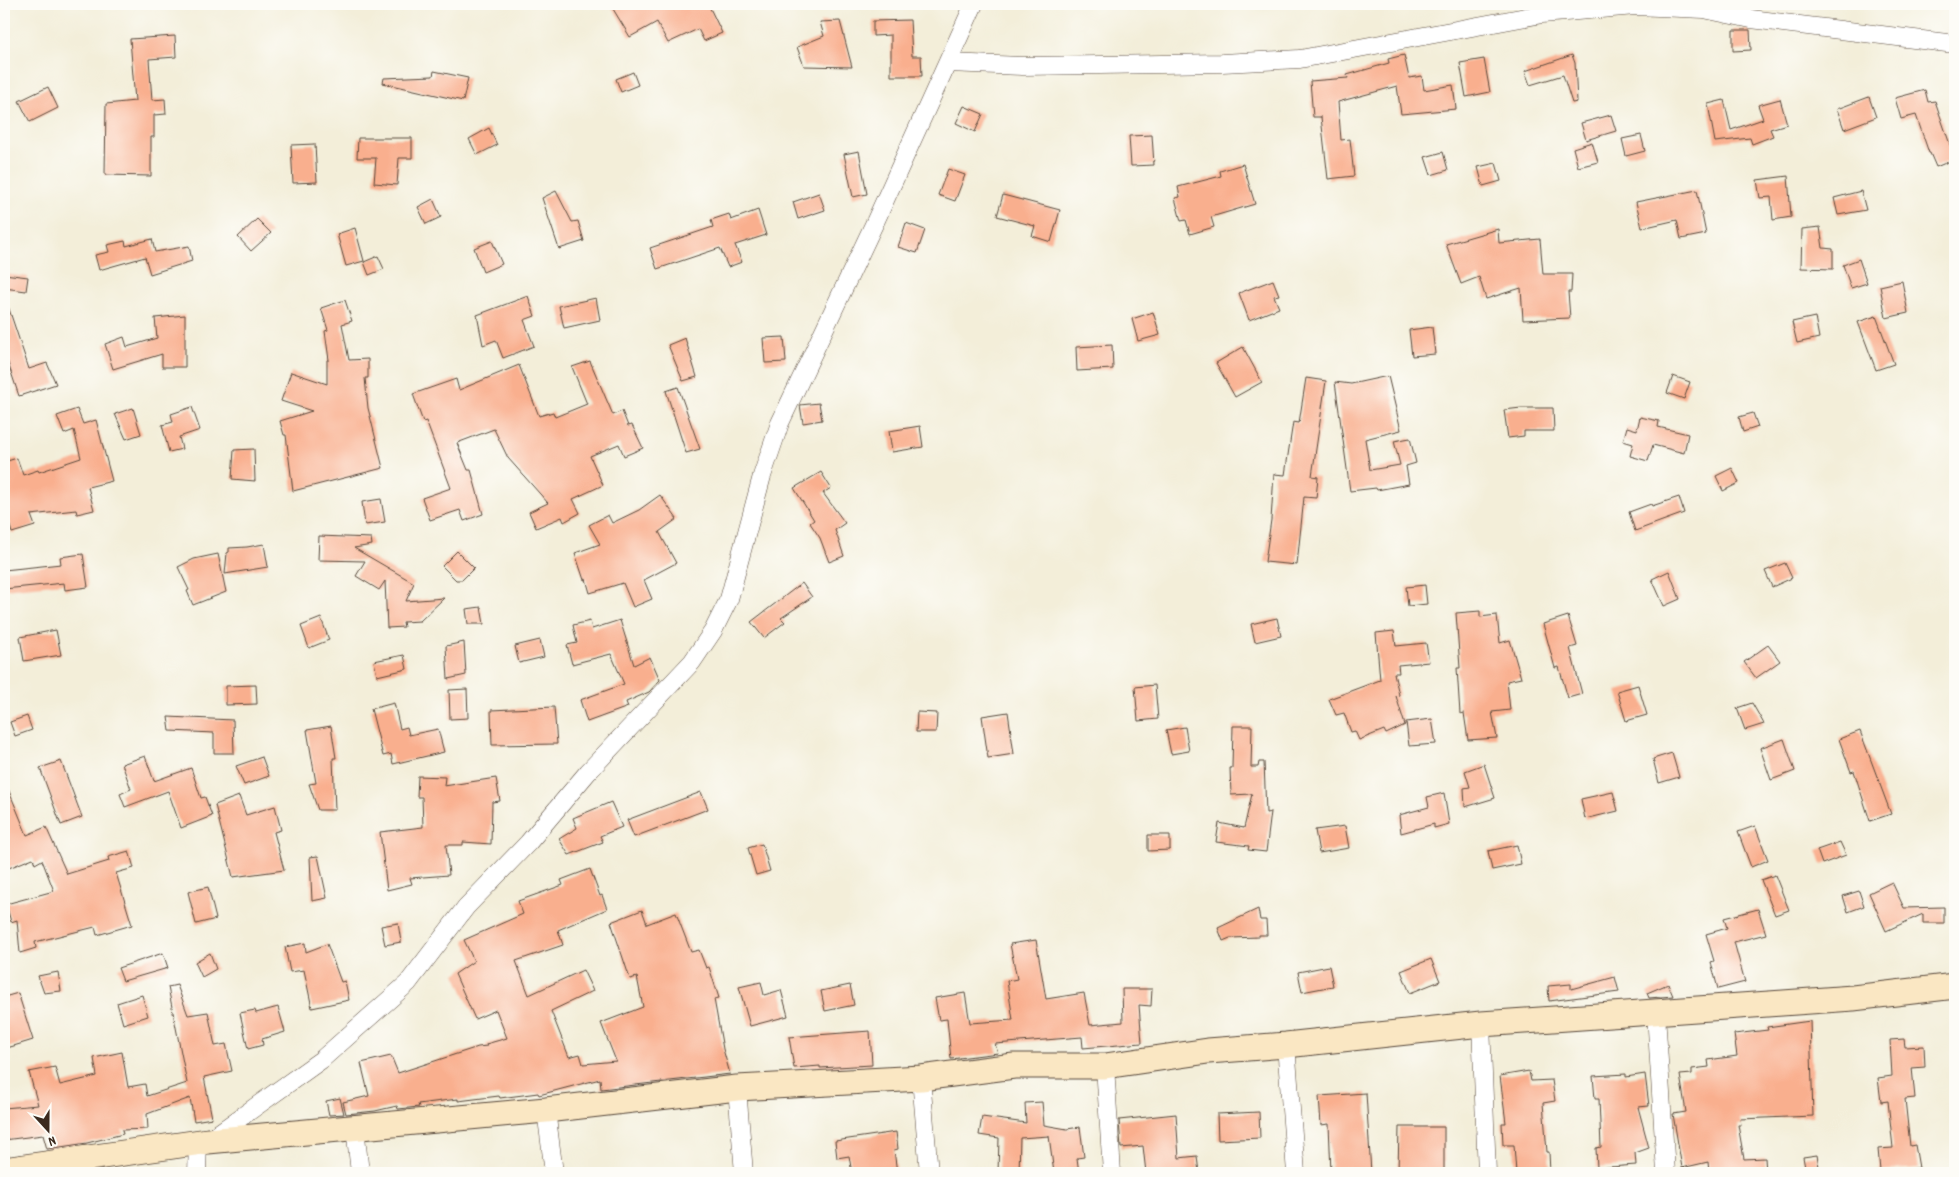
<svg xmlns="http://www.w3.org/2000/svg" width="1959" height="1177" viewBox="0 0 1959 1177" font-family="Dekko,sans-serif">
	<style>
		.building { fill: #f9af8e }
		.lines { fill: none; stroke-linecap: round; stroke-linejoin: round }
		.street-casing { stroke: #57473a; stroke-width: 19 }
		.secondary-casing { stroke: #57473a; stroke-width: 27 }
		.street { stroke: #fff; stroke-width: 18 }
		.secondary { stroke: #fae7c3; stroke-width: 25 }
	</style>
	<rect width="100%" height="100%" fill="#fdfcf7"/>
	<filter id="ink" filterUnits="userSpaceOnUse"><feTurbulence type="fractalNoise" baseFrequency=".02" numOctaves="2"/><feDisplacementMap in="SourceGraphic" scale="10" xChannelSelector="R" yChannelSelector="G"/><feConvolveMatrix kernelMatrix="1 2 1 2 8 2 1 2 1" color-interpolation-filters="sRGB"/></filter>
	<filter id="wash" filterUnits="userSpaceOnUse"><feTurbulence type="fractalNoise" baseFrequency=".0096" numOctaves="4" result="noise"/><feDisplacementMap in="SourceGraphic" scale="20" xChannelSelector="R" yChannelSelector="G"/><feGaussianBlur stdDeviation="1.12" result="paint"/><feColorMatrix in="noise" values="0 0 0 0 0 0 0 0 0 0 0 0 0 0 0 0 0 1.4 0 .05"/><feComposite in="paint" operator="in"/></filter>
	<g filter="url(#wash)">
		<rect width="100%" height="100%" fill="#f3eed9"/>
		<g id="blocks">
			<g class="building">
				<path d="M610,4H708L722,33L704,41L698,29L668,43L657,22L630,37Z"/>
				<path d="M910,20L912,56H921L922,76H891V35L873,36V21Z"/>
				<path d="M840,21L852,67L804,66L797,47L824,36L820,22Z"/>
				<path d="M1733,30H1750L1751,50L1733,51Z"/>
				<path d="M175,36L176,57L149,59L152,100L165,99L166,114L154,115V137H151V176L105,175L106,104L135,101L130,39Z"/>
				<path d="M1404,55L1409,78L1422,76L1424,90L1453,85L1456,109L1401,114L1397,86L1338,102L1341,140L1350,139L1354,176L1328,179L1321,117H1313L1310,81L1348,78L1347,75L1389,63L1388,59Z"/>
				<path d="M1572,55L1575,63L1577,102L1572,103L1563,75L1530,85L1525,71Z"/>
				<path d="M1484,59L1490,92L1466,97L1460,63Z"/>
				<path d="M434,71L468,78L463,101L383,83L384,78L433,76Z"/>
				<path d="M633,72L638,85L621,92L616,79Z"/>
				<path d="M48,87L58,108L30,122L19,101Z"/>
				<path d="M1925,90L1928,102L1935,101L1955,159L1936,167L1930,153H1929L1916,115L1901,119L1895,98Z"/>
				<path d="M1869,97L1876,117L1844,129L1837,109Z"/>
				<path d="M1780,99L1787,124L1770,129L1773,136L1752,144L1750,138L1715,142L1708,104L1724,100L1731,130L1763,119L1758,105Z"/>
				<path d="M964,106L983,114L975,132L956,123Z"/>
				<path d="M1611,115L1616,131L1586,140L1581,123Z"/>
				<path d="M489,128L497,145L477,155L469,139Z"/>
				<path d="M1152,135L1154,165L1131,166L1129,136Z"/>
				<path d="M1641,135L1645,151L1626,156L1622,139Z"/>
				<path d="M358,138H412V158H399L397,185L374,183L376,158H357Z"/>
				<path d="M1592,142L1598,162L1578,167L1573,148Z"/>
				<path d="M315,144L317,182L293,183L291,145Z"/>
				<path d="M859,151L867,194L853,197L844,154Z"/>
				<path d="M1443,152L1448,170L1431,175L1425,157Z"/>
				<path d="M1496,163L1501,181L1483,186L1478,167Z"/>
				<path d="M1243,164L1255,204L1211,217L1214,227L1190,234L1186,220L1181,221L1175,198L1180,197L1178,187L1221,176L1220,171Z"/>
				<path d="M948,169L965,175L955,201L938,195Z"/>
				<path d="M1788,176L1791,217L1773,220L1771,197L1760,198L1757,180Z"/>
				<path d="M1697,190L1706,234L1681,239L1677,220L1642,228L1636,202Z"/>
				<path d="M556,191L572,222L578,221L584,241L559,249L542,198Z"/>
				<path d="M1861,191L1866,210L1838,215L1834,198Z"/>
				<path d="M819,193L825,210L798,219L793,202Z"/>
				<path d="M1003,195L1060,210L1051,242L1032,236L1035,226L997,216Z"/>
				<path d="M433,199L441,217L426,224L418,207Z"/>
				<path d="M758,210L766,235L735,245L742,262L728,267L720,248L657,269L650,248L713,227L711,220L729,214L731,220Z"/>
				<path d="M257,219L271,233L251,251L238,237Z"/>
				<path d="M906,223L925,230L917,253L898,247Z"/>
				<path d="M1820,227L1823,248L1833,249V269L1801,268L1802,229Z"/>
				<path d="M355,228L364,261L346,266L337,234Z"/>
				<path d="M1498,229L1499,243L1540,239L1543,274H1572L1571,292H1568L1570,318L1523,320L1521,288L1486,299L1479,277L1461,284L1446,244Z"/>
				<path d="M152,239L155,252L189,246L192,261L150,274L145,257L99,270L95,255L109,252L107,245L125,241L126,246Z"/>
				<path d="M492,241L502,264L483,272L474,248Z"/>
				<path d="M378,256L384,269L369,275L364,262Z"/>
				<path d="M1859,259L1867,283L1851,288L1843,265Z"/>
				<path d="M4,274L28,277L26,291L4,288Z"/>
				<path d="M1273,280L1279,295L1274,296L1279,308L1249,320L1239,293Z"/>
				<path d="M1902,281L1908,313L1886,318L1880,286Z"/>
				<path d="M528,296L535,316L524,320L534,346L503,358L496,340L483,345L477,315Z"/>
				<path d="M596,298L600,320L564,328L559,306Z"/>
				<path d="M345,300L352,321L342,324L349,360L368,359V378H365L368,408L383,468L293,491L286,435H284L280,421L312,411L281,401L291,372L327,384V360H329L325,331L328,330L321,308Z"/>
				<path d="M4,303H7L29,369L47,363L56,384L19,396L4,351Z"/>
				<path d="M1153,312L1160,335L1138,341L1132,319Z"/>
				<path d="M185,315V367H162V354L113,369L105,344L124,337L127,347L157,338L155,318Z"/>
				<path d="M1876,316L1894,364L1876,370L1858,322Z"/>
				<path d="M1815,317L1819,338L1797,343L1792,322Z"/>
				<path d="M1432,327L1435,354L1412,356L1409,330Z"/>
				<path d="M784,337L786,362L765,363L763,338Z"/>
				<path d="M685,338L697,377L683,381L668,345Z"/>
				<path d="M1112,345L1113,369L1077,371L1076,347Z"/>
				<path d="M1243,347L1262,382L1235,397L1216,363Z"/>
				<path d="M590,361L613,415L622,411L628,426L632,425L643,448L624,456L619,444L590,456L603,485L573,499L580,513L564,522L562,517L536,528L529,512L548,503L508,458L494,429L457,443L468,470H471L483,514L464,521L460,510L430,520L422,498L451,488L426,421L423,422L413,394L456,379L459,390L519,365L539,416L553,412L555,417L587,404L572,367Z"/>
				<path d="M1388,376L1401,430L1365,439L1370,470L1400,465L1394,441L1410,438L1416,463L1406,466L1409,484L1377,490L1376,488L1350,491L1335,382L1351,384Z"/>
				<path d="M1673,376L1690,382L1684,399L1667,393Z"/>
				<path d="M1306,378L1326,381L1312,476L1318,477L1316,498L1304,497L1297,565L1265,562L1271,520L1274,474L1285,475L1293,422L1299,423Z"/>
				<path d="M678,387L700,449L686,453L666,391Z"/>
				<path d="M819,403L822,420L803,423L800,405Z"/>
				<path d="M192,407L200,430L179,437L182,449L169,452L162,425L173,422L171,414Z"/>
				<path d="M133,408L141,434L126,439L115,414Z"/>
				<path d="M1521,408H1553L1554,431H1524V436L1508,438L1504,410Z"/>
				<path d="M77,409L83,424L96,420L112,481L88,487L94,510L77,514L76,510L31,515L35,526L12,533L6,513L9,512L4,496V462L17,458L23,475L38,470L39,472L81,458L74,430L64,434L57,416Z"/>
				<path d="M1753,413L1758,427L1743,432L1739,417Z"/>
				<path d="M1640,417L1659,421L1658,427L1688,434L1684,453L1653,445L1648,461L1630,456L1633,444L1623,441L1627,427L1637,430Z"/>
				<path d="M920,426L923,447L892,452L889,431Z"/>
				<path d="M254,449L255,481L232,479L234,450Z"/>
				<path d="M1732,468L1739,483L1723,491L1716,476Z"/>
				<path d="M821,472L831,488L823,493L845,523L835,530L844,556L829,562L820,538L810,523L814,520L794,488Z"/>
				<path d="M660,495L677,519L659,532L676,563L644,580L652,599L633,607L623,583L590,593L586,579L584,580L575,553L600,544L589,525L608,515L612,523L639,510Z"/>
				<path d="M1679,497L1684,513L1635,531L1629,512L1651,504L1652,506Z"/>
				<path d="M381,499L385,522L365,525L362,502Z"/>
				<path d="M319,536L371,538L372,545L354,548L414,583L406,601L444,598L420,621L403,622L404,627L387,628L385,581L379,590L356,576L365,561L318,560Z"/>
				<path d="M264,544L268,567L225,574L227,553L229,552V548L247,547Z"/>
				<path d="M457,551L474,568L462,580H456L442,566Z"/>
				<path d="M83,554L88,587L65,590L64,583L4,589V570L61,564L60,557Z"/>
				<path d="M218,554L226,592L193,605L187,591L189,590L178,567L194,559Z"/>
				<path d="M1785,563L1792,578L1772,587L1765,571Z"/>
				<path d="M1669,571L1680,599L1664,606L1652,579Z"/>
				<path d="M802,583L812,597L781,618L785,622L764,638L751,622Z"/>
				<path d="M1425,585L1427,604L1408,606L1406,587Z"/>
				<path d="M481,607L484,624H468L466,609Z"/>
				<path d="M1480,611V617L1497,615L1500,643L1510,640L1521,678L1507,681L1510,710L1492,712L1497,738L1468,740L1464,713L1460,714L1457,668H1460L1456,613Z"/>
				<path d="M1568,616L1577,646L1570,648L1582,694L1568,698L1559,667L1555,668L1543,624Z"/>
				<path d="M321,618L329,640L309,648L301,626Z"/>
				<path d="M1277,618L1281,636L1255,642L1251,624Z"/>
				<path d="M620,620L634,665L650,657L660,680L649,692L626,702L628,707L587,722L580,700L624,684L611,654L572,664L567,645L577,643L573,625L590,621L592,629Z"/>
				<path d="M56,630L61,655L24,661L20,637Z"/>
				<path d="M1394,631L1396,646L1426,643L1429,662L1398,665L1399,673H1394L1399,695L1396,696L1405,725L1386,734L1384,730L1359,740L1355,731L1351,732L1344,713L1336,715L1329,699L1380,680L1376,633Z"/>
				<path d="M540,640L544,657L519,663L515,646Z"/>
				<path d="M464,642L466,675L448,679L446,646Z"/>
				<path d="M1768,645L1780,661L1756,678L1744,662Z"/>
				<path d="M404,655L407,669L377,676L374,661Z"/>
				<path d="M256,685L257,704L226,705V686Z"/>
				<path d="M1155,685L1158,719L1138,721L1135,687Z"/>
				<path d="M1638,685L1647,715L1626,721L1617,691Z"/>
				<path d="M467,689L468,718L450,719L449,690Z"/>
				<path d="M394,703L400,729L407,727L409,735L438,729L444,752L393,764L391,754L383,756L371,709Z"/>
				<path d="M1752,703L1764,724L1745,730L1737,708Z"/>
				<path d="M554,707L557,744L492,745L491,710Z"/>
				<path d="M917,712L937,713L936,732H916Z"/>
				<path d="M1008,712L1014,754L988,758L982,716Z"/>
				<path d="M27,716L32,730L15,736L10,722Z"/>
				<path d="M168,717L233,720L234,753H214V733L170,731Z"/>
				<path d="M1432,719L1436,744L1409,746L1406,722Z"/>
				<path d="M331,726L336,758H333L335,810H318L309,784L316,783L307,730Z"/>
				<path d="M1233,726H1252L1251,767H1258L1259,762H1264L1266,813L1271,812L1266,852L1248,850L1249,846L1216,842L1219,823L1244,828L1252,794L1231,795L1230,768H1232Z"/>
				<path d="M1185,727L1189,751L1171,754L1166,730Z"/>
				<path d="M1860,731L1891,814L1870,821L1854,771L1851,772L1839,739Z"/>
				<path d="M1784,739L1795,771L1771,780L1760,748Z"/>
				<path d="M1672,753L1679,777L1659,783L1653,759Z"/>
				<path d="M145,756L154,781L191,768L201,798L205,797L212,816L181,828L168,791L125,807L120,794L131,789L122,764Z"/>
				<path d="M262,757L269,776L244,785L236,766Z"/>
				<path d="M61,761L82,817L61,825L40,768Z"/>
				<path d="M1484,764L1495,798L1465,807L1464,788L1470,787L1465,771Z"/>
				<path d="M418,776L445,777L444,786L496,778L500,801L492,802L491,844L463,842V845H446L449,875L410,878L412,884L387,890L380,832L423,827L422,797H417Z"/>
				<path d="M4,779L27,835L46,827L67,874L109,861L108,857L129,851L134,868L116,873L132,925L97,935L95,927L35,942L36,948L20,953L17,920L11,922L6,904L54,891L42,860L35,864L33,858L4,870Z"/>
				<path d="M701,792L708,809L634,837L627,820Z"/>
				<path d="M1613,792L1618,811L1585,819L1581,799Z"/>
				<path d="M1444,793L1449,824L1434,828V824L1401,833L1399,815L1429,807L1427,797Z"/>
				<path d="M239,796L246,815L275,806L281,830L274,832L284,870L233,877L215,805Z"/>
				<path d="M611,802L622,827L600,836L603,842L569,855L559,839L577,828L573,818Z"/>
				<path d="M1345,826L1349,848L1319,853L1315,830Z"/>
				<path d="M1755,826L1768,860L1751,867L1738,832Z"/>
				<path d="M1148,835H1170V850L1148,851Z"/>
				<path d="M1840,842L1846,855L1822,864L1817,850Z"/>
				<path d="M762,844L770,871L756,875L748,848Z"/>
				<path d="M1517,845L1521,864L1492,870L1488,851Z"/>
				<path d="M318,856L327,898L312,901L310,857Z"/>
				<path d="M590,869L600,896L602,895L607,909L558,930L563,945L516,961L529,995L583,970L593,991L551,1011L569,1057L580,1054L583,1064L616,1061L601,1023L643,1007L637,977L630,979L611,922L642,910L647,924L676,913L691,952L699,950L706,968L709,967L719,998L714,999L723,1049L730,1074L601,1089L600,1079L539,1095L538,1093L500,1098L499,1096L458,1101V1099L418,1104L419,1107L398,1109L397,1106L375,1111L346,1114L343,1102L369,1096L361,1063L391,1056L398,1073L478,1047L487,1046L486,1044L507,1038L496,1010L475,1019L455,974L474,961L464,940L523,914L518,901L563,885L561,880Z"/>
				<path d="M1775,875L1789,910L1775,915L1761,880Z"/>
				<path d="M1892,882L1904,908L1944,907V923H1923V914L1886,931L1869,893Z"/>
				<path d="M208,887L216,919L196,924L188,892Z"/>
				<path d="M1859,891L1864,906L1848,912L1843,896Z"/>
				<path d="M1258,909L1260,920H1266L1267,935H1259V937L1230,938L1223,941L1218,928Z"/>
				<path d="M1758,909L1766,934L1734,942L1745,982L1718,989L1711,962L1714,961L1706,934L1727,928L1724,918Z"/>
				<path d="M398,923L401,942L385,945L381,926Z"/>
				<path d="M1036,940L1046,999L1084,993L1090,1025L1123,1022L1122,989H1152L1151,1006L1139,1005L1142,1043L1083,1048L1082,1037L995,1044L998,1053L951,1059L947,1019L939,1020L935,998L965,993L970,1023L1013,1020L1007,981L1017,979L1010,944Z"/>
				<path d="M305,943L306,952L327,944L341,982L345,981L349,1000L312,1008L304,970L290,972L285,947Z"/>
				<path d="M163,953L168,968L123,981L118,968Z"/>
				<path d="M210,953L216,969L202,977L195,962Z"/>
				<path d="M1431,959L1440,981L1410,993L1401,971Z"/>
				<path d="M1329,966L1333,986L1302,992L1298,972Z"/>
				<path d="M58,972L61,991L44,993L38,976Z"/>
				<path d="M1615,977L1619,992L1549,1001L1548,986L1571,984V989Z"/>
				<path d="M761,982L764,995L781,990L788,1016L750,1026L739,987Z"/>
				<path d="M1668,984L1673,996L1649,998L1647,993Z"/>
				<path d="M177,985L188,1015L208,1012L215,1046L226,1044L232,1071L204,1077L212,1118L194,1121L190,1098L147,1114L148,1129L122,1130L123,1134L87,1143L47,1149L43,1135L4,1140V1108L38,1105L29,1072L55,1067L60,1085L97,1076L94,1058L122,1052L128,1087L145,1084L147,1096L187,1083L168,987Z"/>
				<path d="M850,985L854,1005L825,1011L821,991Z"/>
				<path d="M18,993L33,1040L7,1048L4,1039V997Z"/>
				<path d="M142,995L148,1016L123,1024L117,1003Z"/>
				<path d="M278,1007L285,1032L262,1039L263,1045L248,1049L240,1013L255,1010L256,1013Z"/>
				<path d="M1810,1021L1813,1116L1740,1119L1741,1125H1738L1744,1159L1765,1158L1766,1173H1709L1708,1162L1682,1168L1673,1114L1686,1112L1680,1075L1692,1074V1069L1709,1067L1708,1060L1737,1056L1734,1034L1768,1030L1767,1027Z"/>
				<path d="M870,1031L872,1065L820,1068V1066L794,1068L789,1037Z"/>
				<path d="M1904,1039L1905,1047L1924,1046L1925,1067L1912,1068L1915,1098L1905,1099L1910,1146L1915,1145L1919,1168L1880,1171L1878,1149L1893,1148L1888,1101L1881,1102L1878,1078L1892,1076L1890,1040Z"/>
				<path d="M1529,1071L1531,1081L1552,1080L1555,1101L1543,1103L1547,1152H1549L1550,1173H1516L1514,1145H1503L1502,1123H1506L1500,1076Z"/>
				<path d="M1626,1074V1077L1645,1074L1649,1106L1638,1107L1649,1148L1635,1153L1636,1165L1597,1168L1596,1148L1601,1147L1599,1099H1595L1593,1076Z"/>
				<path d="M1366,1093L1371,1173H1331L1329,1124L1321,1125L1319,1096Z"/>
				<path d="M340,1098L344,1114L329,1115L326,1101Z"/>
				<path d="M1042,1102L1044,1125L1067,1129L1080,1127L1084,1157L1077,1158L1079,1173H1054L1049,1136L1020,1138L1019,1173H998L999,1138L979,1135L982,1117L1026,1123L1025,1103Z"/>
				<path d="M1259,1112L1260,1138L1218,1140L1217,1114Z"/>
				<path d="M1176,1114L1179,1158L1197,1156L1199,1173H1146L1143,1146L1121,1148L1119,1120Z"/>
				<path d="M1399,1127H1444V1173H1398Z"/>
				<path d="M896,1132L898,1149L894,1150L897,1173H852L849,1156L837,1158L835,1141Z"/>
				<path d="M1817,1155L1820,1173H1806L1803,1157Z"/>
			</g>
		</g>
	</g>
	<g filter="url(#ink)">
		<use href="#blocks" fill-opacity="0" stroke="#57473a" stroke-width="1"/>
		<g class="lines">
			<defs>
				<g id="street">
					<path d="M948,63L1022,66L1100,65L1222,63L1300,59L1542,14L1635,6L1704,9L1751,19L1955,44"/>
					<path d="M1656,1013L1666,1173"/>
					<path d="M1481,1024L1487,1173"/>
					<path d="M1286,1045L1296,1173"/>
					<path d="M1105,1066L1112,1173"/>
					<path d="M921,1078L929,1173"/>
					<path d="M737,1088L744,1173"/>
					<path d="M546,1110L554,1173"/>
					<path d="M355,1127L360,1173"/>
					<path d="M209,1140L321,1060L408,983L466,907L528,843L588,772L692,662L713,631L729,599L762,476L780,423L876,220L974,4"/>
					<path d="M197,1173L198,1142"/>
				</g>
				<path id="secondary" d="M4,1170L208,1141L546,1110L737,1088L921,1078L1014,1066H1105L1208,1051L1286,1045L1481,1024L1853,998L1955,986"/>
			</defs>
			<use href="#street" class="street-casing"/>
			<use href="#secondary" class="secondary-casing"/>
			<use href="#street" class="street"/>
			<use href="#secondary" class="secondary"/>
		</g>
	</g>
	<rect width="1959" height="1177" fill="none" stroke="#fdfcf7" stroke-width="20"/>
	<g transform="translate(48 1130) rotate(159)" stroke="#fdfcf7" stroke-width="4" paint-order="stroke">
	<path d="M0-4L9 19L0 12L-9 19Z" fill="#3b2a1e"/>
	<text y="-8" font-size="14" font-weight="bold" text-anchor="middle" fill="#3b2a1e">N</text>
	</g>
</svg>
